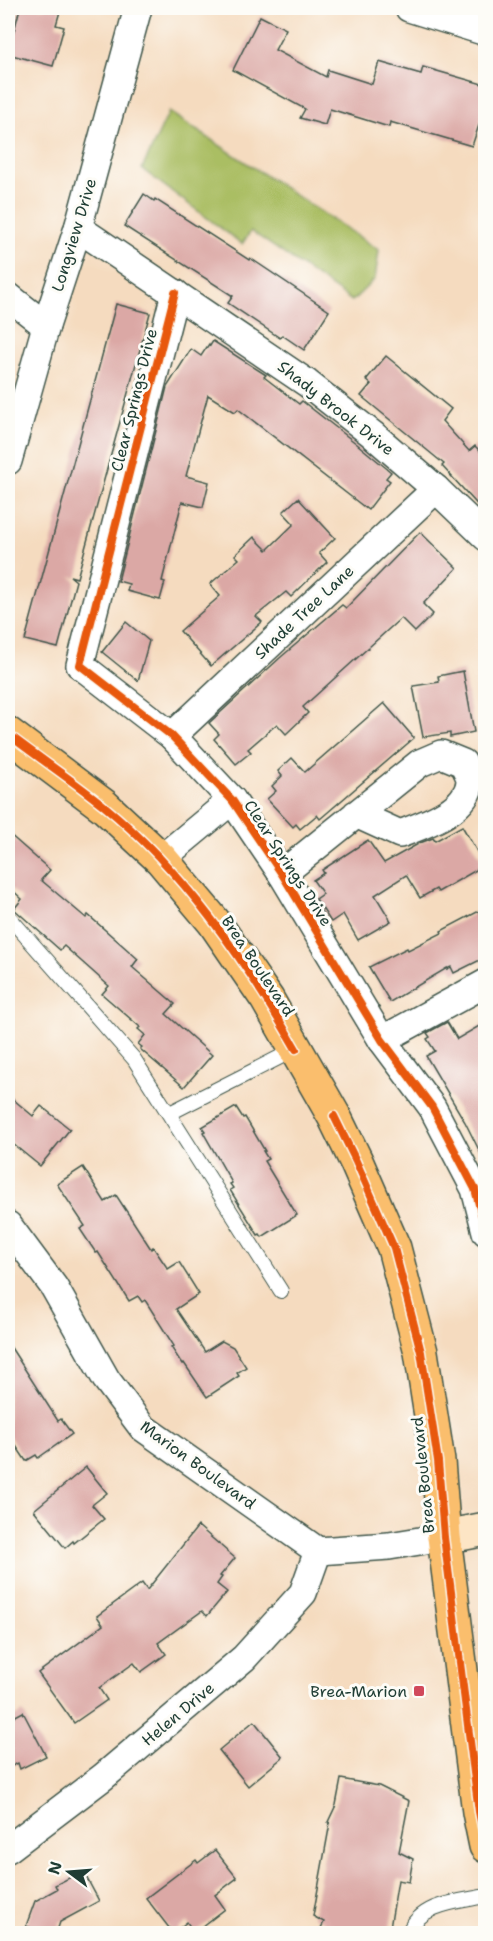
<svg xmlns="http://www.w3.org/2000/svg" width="493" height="1941" viewBox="0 0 493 1941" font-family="'Shantell Sans',sans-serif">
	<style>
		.green { fill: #aabe63; stroke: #647e4c; stroke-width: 1.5 }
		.building { fill: #dba8a5 }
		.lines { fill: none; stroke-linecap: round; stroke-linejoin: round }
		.lane-casing { stroke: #3f5549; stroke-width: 16 }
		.street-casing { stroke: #3f5549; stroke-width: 30 }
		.secondary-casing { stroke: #3f5549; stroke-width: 36 }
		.primary-casing { stroke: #3f5549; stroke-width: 36 }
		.lane { stroke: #fff; stroke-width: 14 }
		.street { stroke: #fff; stroke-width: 27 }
		.secondary { stroke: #fde5c5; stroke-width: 33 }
		.primary { stroke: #fabe6d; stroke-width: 33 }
		.cycleway-casing { stroke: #fdfcf7; stroke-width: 11 }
		.cycleway { stroke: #e8590c; stroke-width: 8 }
		.poi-dot { fill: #d1495b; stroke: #fdfcf7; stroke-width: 2 }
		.labels { text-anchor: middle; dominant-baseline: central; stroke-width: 6; stroke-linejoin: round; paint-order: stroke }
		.street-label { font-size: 16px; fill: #1f3d34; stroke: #fdfcf7 }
		.poi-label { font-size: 16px; fill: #1f3d34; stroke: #fdfcf7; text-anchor: end }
	</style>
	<rect width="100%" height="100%" fill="#fdfcf7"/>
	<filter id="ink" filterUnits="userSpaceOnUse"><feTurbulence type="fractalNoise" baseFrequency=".0167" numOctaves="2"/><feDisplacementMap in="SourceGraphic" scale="12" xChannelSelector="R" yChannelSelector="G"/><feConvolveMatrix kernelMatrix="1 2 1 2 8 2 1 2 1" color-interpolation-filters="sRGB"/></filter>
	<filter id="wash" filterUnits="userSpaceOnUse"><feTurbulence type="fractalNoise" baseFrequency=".008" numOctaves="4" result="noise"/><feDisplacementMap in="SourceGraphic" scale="24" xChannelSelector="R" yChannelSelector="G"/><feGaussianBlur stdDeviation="1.35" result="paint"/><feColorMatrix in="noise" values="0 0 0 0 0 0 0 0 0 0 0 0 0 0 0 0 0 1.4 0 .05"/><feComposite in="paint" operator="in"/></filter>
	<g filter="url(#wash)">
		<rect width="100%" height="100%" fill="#f5dbbf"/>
		<path class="green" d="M169,112L379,250L375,279L352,301L251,231L242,244L142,169Z"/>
		<g id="blocks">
			<g class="building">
				<path d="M20,8H61L56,25L64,27L53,66L8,54Z"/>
				<path d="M260,16L286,29L275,50L326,77L328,70L372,84L379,62L421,74L423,67L486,85V104L472,146L390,122L389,127L330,109L325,125L300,118L305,109L233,70Z"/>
				<path d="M144,194L154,201L155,199L249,260L250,258L329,311L304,350L282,335L280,338L228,303L233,296L124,226Z"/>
				<path d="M116,304L150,313L77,578L70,576L76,581L58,648L25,640Z"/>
				<path d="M213,341L266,375L264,377L299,404L302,401L357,444L391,472L386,478L390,481L368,510L238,409L235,412L208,395L186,476L209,482L203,507L182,502L162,581L165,582L160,600L127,591L129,584L118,581L167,387L191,349L201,356L209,344L210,346Z"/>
				<path d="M386,356L451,409L442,421L469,451L475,446L486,457V514L442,466L444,464L361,396L371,384L366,380Z"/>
				<path d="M298,498L335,538L319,553L327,562L291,597L286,592L256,616L262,622L211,666L180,631L220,596L210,584L239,559L235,555L254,537L267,550L294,524L283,512Z"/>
				<path d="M420,532L457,568L423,604L433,614L415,632L401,618L303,707L308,713L286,734L277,724L248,749L251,752L236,764L214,739L219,734L209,723L281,657L342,605L346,608Z"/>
				<path d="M126,622L149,641L138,681L102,652Z"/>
				<path d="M463,671L474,732L450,737V733L423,737L413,686L439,682L438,676Z"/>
				<path d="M384,703L414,738L320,819L317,815L300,829L296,824L293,827L267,799L276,791L272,786L282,776L278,771L292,758L305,772Z"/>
				<path d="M462,826L485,865L438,892L436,889L420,898L406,875L375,895L391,921L358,940L343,914L331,922L316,899L323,894L313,880L324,873L322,870L368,840L384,863L420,843L433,838L435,841Z"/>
				<path d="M8,833L50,870L41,880L86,918L88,915L138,959L132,967L175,1004L166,1014L212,1055L184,1087L140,1049L142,1047L138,1044L145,1035L138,1029L140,1027L102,994L109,986L64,946L60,950L14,909L22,899L8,886Z"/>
				<path d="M479,911L481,915L486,913V957L454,973L451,967L447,969V968L390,1002L369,967L407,948L408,950L442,933L441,931Z"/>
				<path d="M447,1022L457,1039L486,1022V1164L465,1122L426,1056L435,1051L427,1039L430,1037L427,1033Z"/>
				<path d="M8,1095L33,1116L41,1106L70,1129L40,1166L8,1140Z"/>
				<path d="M236,1107L243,1118L245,1117L265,1151H263L268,1159L264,1161L297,1215L262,1237L260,1234L258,1235L230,1190L233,1188L230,1184L232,1183L203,1132L205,1131L202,1127Z"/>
				<path d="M83,1167L105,1202L116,1195L151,1249L153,1247L168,1269L179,1262L199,1294L176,1309L205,1352L222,1341L233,1347L246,1367L237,1373L239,1376L207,1397L184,1363L182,1364L171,1347L174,1346L145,1300L142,1302L138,1296L129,1301L98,1252L96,1253L80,1229L85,1226L57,1184Z"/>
				<path d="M8,1343L58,1421L61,1419L72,1434L38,1458L36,1455L26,1461L8,1434Z"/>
				<path d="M86,1467L107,1493L92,1505L104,1519L74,1543L73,1541L65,1548L34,1510Z"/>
				<path d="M198,1526L235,1558L220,1576L222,1577L217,1584L227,1592L207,1616L202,1611L158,1643L166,1654L141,1672L134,1663L99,1688L107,1700L74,1723L38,1673L103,1625L97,1616L142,1583L147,1590Z"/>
				<path d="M23,1712L46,1756L20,1769L18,1763L8,1768V1720Z"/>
				<path d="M254,1721L283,1757L248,1786L219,1750Z"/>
				<path d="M341,1779L379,1786L409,1801L399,1852L413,1859L409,1882L398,1880L389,1934H318L324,1922L313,1916L330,1823L328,1822L336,1805Z"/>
				<path d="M215,1850L237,1878L215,1895L225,1909L194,1933L187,1922L173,1933L146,1898L196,1860L198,1863Z"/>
				<path d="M83,1871L99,1901L60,1922L56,1934H47L26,1926L35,1901L57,1889L55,1885Z"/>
			</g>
		</g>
	</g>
	<g filter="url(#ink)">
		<use href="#blocks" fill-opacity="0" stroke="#3f5549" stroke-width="1.5"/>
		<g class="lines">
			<defs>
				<g id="lane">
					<path d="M8,916L134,1059L281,1291"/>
					<path d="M170,1113L296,1049"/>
					<path d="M408,1934C420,1903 457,1902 486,1896"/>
				</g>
				<g id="street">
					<path d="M409,8L486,32"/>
					<path d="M78,228L307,383L372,434L436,489L486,537"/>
					<path d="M175,293L80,665L172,736L232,800L282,874L382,1040L432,1107L475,1189L486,1232"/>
					<path d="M8,296L46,326"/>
					<path d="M8,461L46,326L78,228L138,8"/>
					<path d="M172,736L436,489"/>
					<path d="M161,859L232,800"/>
					<path d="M282,874L420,763L441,754L463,763C466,769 470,776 470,781C468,811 423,825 400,834L356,814"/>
					<path d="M382,1040L486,983"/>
					<path d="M8,1225L54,1287L106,1379L142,1427L318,1551L389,1546L444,1537"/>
					<path d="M8,1849L103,1777L244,1658L303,1593L318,1551"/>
				</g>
				<path id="secondary" d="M444,1537L486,1529"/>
				<path id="primary" d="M8,734L104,806L161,859L214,922L267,999L334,1116L356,1161L394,1248L421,1352L438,1461L444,1537L479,1812L486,1846"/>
			</defs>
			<use href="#lane" class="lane-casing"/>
			<use href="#street" class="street-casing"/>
			<use href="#secondary" class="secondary-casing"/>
			<use href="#primary" class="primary-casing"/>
			<use href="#lane" class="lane"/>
			<use href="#street" class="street"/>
			<use href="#secondary" class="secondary"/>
			<use href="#primary" class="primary"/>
			<defs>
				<g id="cycleway">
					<path d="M175,293L80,665L172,736L232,800L282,874L382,1040L432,1107L475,1189L486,1232"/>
					<path d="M8,734C39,758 72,780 103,805C184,871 245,960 296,1049"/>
					<path d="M334,1116L356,1161L394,1248L421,1352L438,1461L444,1537L479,1812L486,1846"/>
				</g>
			</defs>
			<use href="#cycleway" class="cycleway-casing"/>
			<use href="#cycleway" class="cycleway"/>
		</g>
	</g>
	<rect class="poi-dot" x="413" y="1685" width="12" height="12" rx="3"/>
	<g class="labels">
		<g class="street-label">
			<text transform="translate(74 235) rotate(-73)">Longview Drive</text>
			<text transform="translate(134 400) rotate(-76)">Clear Springs Drive</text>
			<text transform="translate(336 408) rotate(38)">Shady Brook Drive</text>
			<text transform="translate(304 612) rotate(-43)">Shade Tree Lane</text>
			<text transform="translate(288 863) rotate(57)">Clear Springs Drive</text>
			<text transform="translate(258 966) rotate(56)">Brea Boulevard</text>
			<text transform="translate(198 1465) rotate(36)">Marion Boulevard</text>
			<text transform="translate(423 1475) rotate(-96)">Brea Boulevard</text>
			<text transform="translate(178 1714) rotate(-40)">Helen Drive</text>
		</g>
		<g class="poi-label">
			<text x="407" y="1691">Brea-Marion</text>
		</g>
	</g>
	<rect width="493" height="1941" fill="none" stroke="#fdfcf7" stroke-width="30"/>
	<g transform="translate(69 1872) rotate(286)" stroke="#fdfcf7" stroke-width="4.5" paint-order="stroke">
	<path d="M0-4.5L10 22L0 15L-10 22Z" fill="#1f3d34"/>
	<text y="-9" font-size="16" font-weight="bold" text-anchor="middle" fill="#1f3d34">N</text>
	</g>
</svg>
